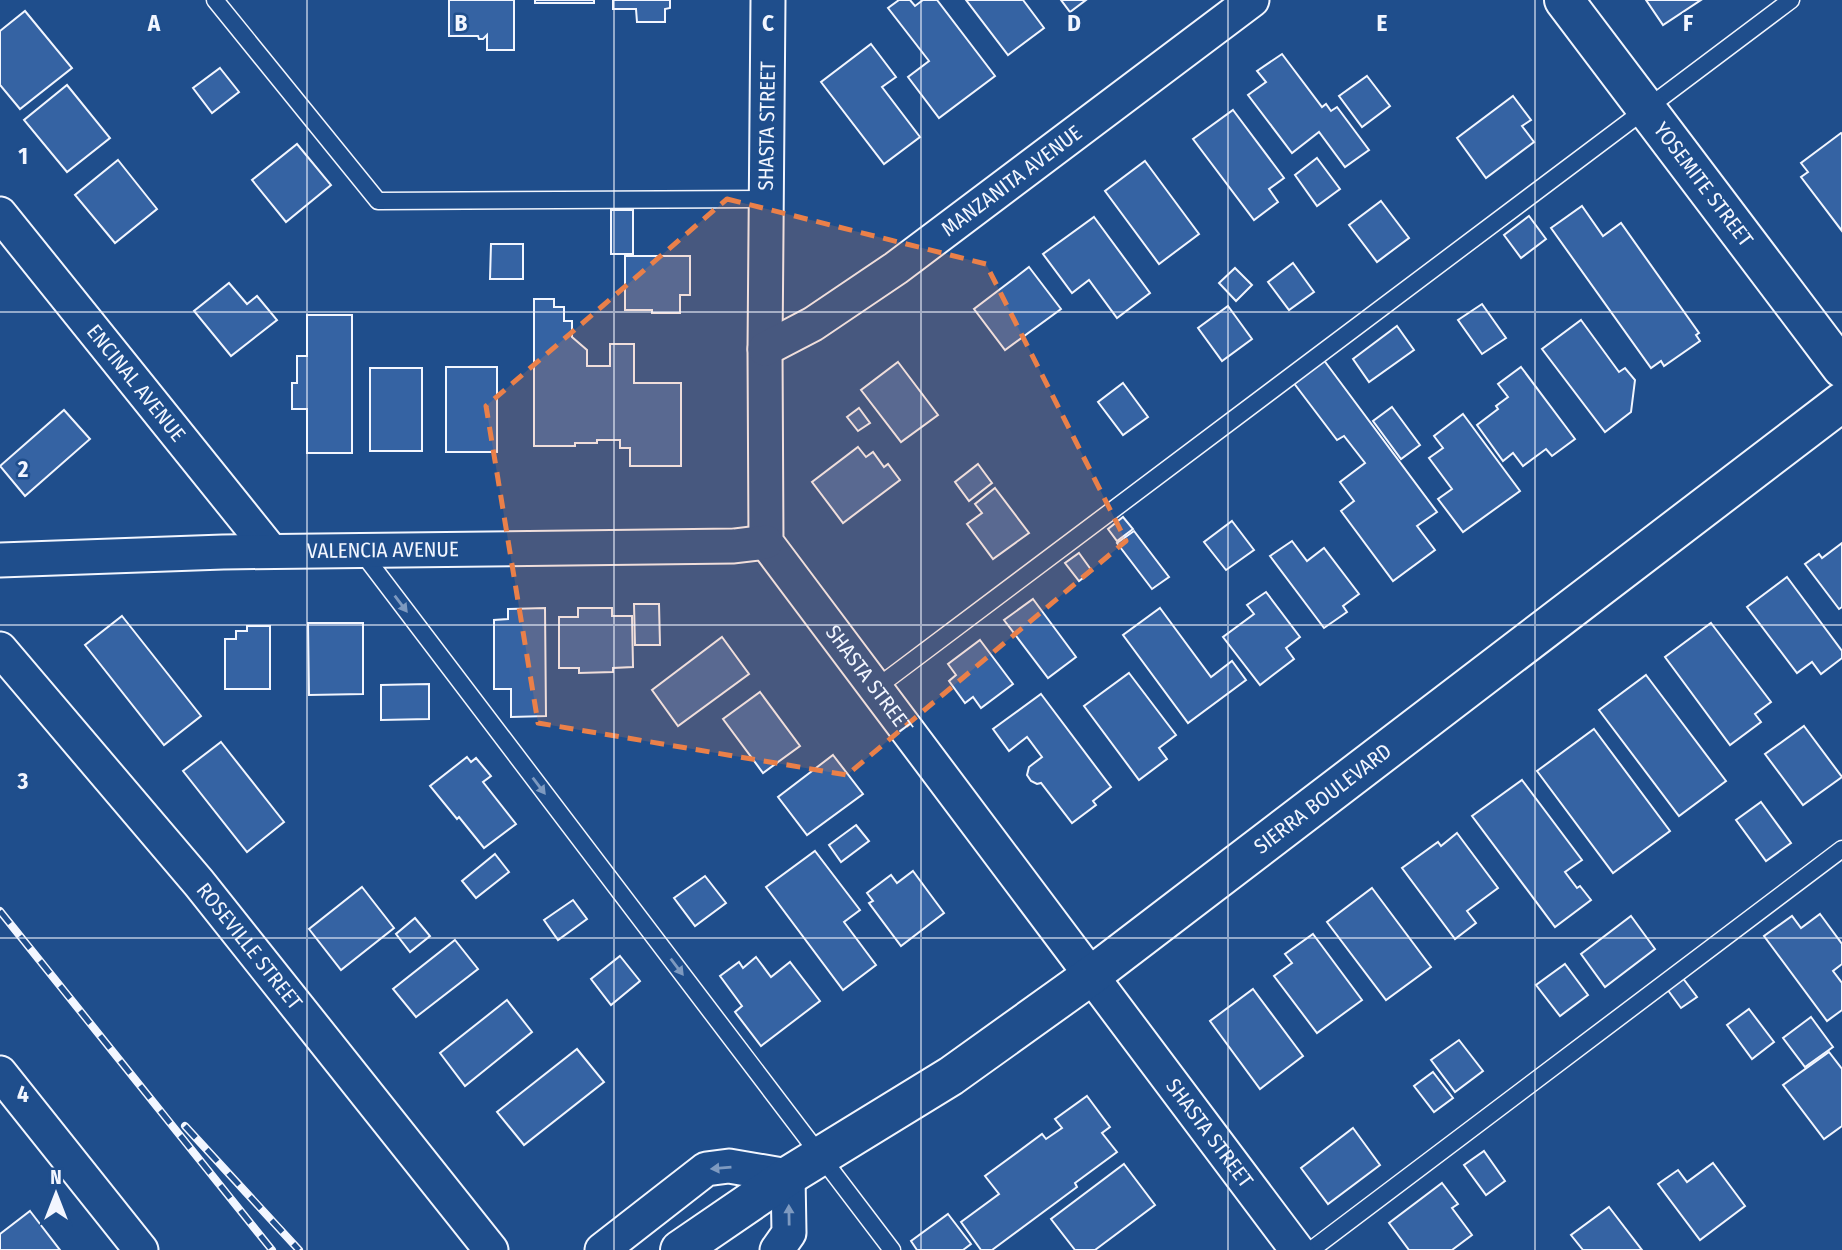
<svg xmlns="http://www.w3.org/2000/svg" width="1842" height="1250" viewBox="0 0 1842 1250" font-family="'Fira Sans Condensed',sans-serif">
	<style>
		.building { fill: #3563a3; stroke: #f2f6ff; stroke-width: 2 }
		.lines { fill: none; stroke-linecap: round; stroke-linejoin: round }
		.service-casing { stroke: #f2f6ff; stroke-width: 19 }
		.minor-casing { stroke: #f2f6ff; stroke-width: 37 }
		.tertiary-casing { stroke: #f2f6ff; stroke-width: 42 }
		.service { stroke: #1f4e8c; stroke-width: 16 }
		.minor { stroke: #1f4e8c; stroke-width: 33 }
		.tertiary { stroke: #1f4e8c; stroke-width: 38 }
		.rail-casing { stroke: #f2f6ff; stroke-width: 8 }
		.rail { stroke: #1f4e8c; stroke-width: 5; stroke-dasharray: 16; stroke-linecap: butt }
		.oneway { fill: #7e9ac0 }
		.marked { fill: #ea8049; fill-opacity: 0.2; stroke: #ea8049; stroke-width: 5; stroke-dasharray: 14 9; stroke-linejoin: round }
		.grid { fill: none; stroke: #f2f6ff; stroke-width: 2; stroke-opacity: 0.55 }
		.labels { text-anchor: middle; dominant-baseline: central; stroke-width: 5; stroke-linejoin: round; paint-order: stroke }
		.street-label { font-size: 21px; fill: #f2f6ff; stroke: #1f4e8c }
		.grid-label { font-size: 23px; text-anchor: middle; font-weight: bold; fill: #f2f6ff; stroke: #1f4e8c; stroke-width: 5; stroke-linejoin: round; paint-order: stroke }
	</style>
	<rect width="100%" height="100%" fill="#1f4e8c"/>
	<g class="building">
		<path d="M449,0H514V50H487V35L483,39H479L478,36H449Z"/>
		<rect x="535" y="0" width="59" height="3"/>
		<path d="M613,0H670V8L665,9V22H637L636,9H613Z"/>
		<path d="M899,0H910L915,6L923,0H937L995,76L939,118L908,77L929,61L888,8Z"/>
		<path d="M966,0H1023L1044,28L1008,55Z"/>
		<path d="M1061,0H1086L1070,12Z"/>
		<path d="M1646,0H1701L1663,25Z"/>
		<path d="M25,11L72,68L20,109L0,85V31Z"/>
		<path d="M871,44L896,77L882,87L920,137L884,164L821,82Z"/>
		<path d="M1282,54L1322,107L1326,104L1331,111L1337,107L1369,150L1345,167L1319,132L1292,153L1248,95L1266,82L1257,71Z"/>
		<path d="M220,68L239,92L212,113L193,88Z"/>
		<path d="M1367,76L1390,106L1362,127L1339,96Z"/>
		<path d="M67,85L110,138L67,172L24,120Z"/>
		<path d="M1513,96L1531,120L1522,126L1534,142L1486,178L1457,138Z"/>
		<path d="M1233,110L1284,178L1269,189L1278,202L1254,220L1193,139Z"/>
		<path d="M1841,133L1842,134V231L1801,177L1808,172L1801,163Z"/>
		<path d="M297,144L331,185L286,222L252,180Z"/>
		<path d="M1317,158L1340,189L1317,206L1295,175Z"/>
		<path d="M118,160L157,209L115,243L75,195Z"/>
		<path d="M1145,161L1199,234L1159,264L1105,191Z"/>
		<path d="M1381,201L1409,238L1377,262L1349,225Z"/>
		<path d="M1582,206L1603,236L1621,223L1699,333L1696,335L1700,341L1664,366L1661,361L1651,368L1551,228Z"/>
		<rect x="611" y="210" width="22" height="44"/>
		<path d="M1529,216L1546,239L1521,258L1504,235Z"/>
		<path d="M1094,217L1150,293L1117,318L1089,280L1072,293L1043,254Z"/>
		<path d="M491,244H523V279H490Z"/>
		<path d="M625,256H690V295H680V313H652V310H625Z"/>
		<path d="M1293,263L1314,292L1289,310L1268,282Z"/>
		<path d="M1029,267L1061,309L1005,350L974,309Z"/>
		<path d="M1235,268L1252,285L1236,301L1219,283Z"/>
		<path d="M229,283L247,304L257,296L277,320L231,356L194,311Z"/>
		<path d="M534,299H554V307H564V321H572V337L587,350V366H610V344H634V383H681V466H630V448H620V440H597V443H575V446H534Z"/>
		<path d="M1482,304L1506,338L1482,354L1458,320Z"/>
		<path d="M1228,306L1252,339L1222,361L1198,328Z"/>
		<path d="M307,315H352V453H307V409H292V383H297V356H307Z"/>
		<path d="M1581,320L1619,372L1625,368L1635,380L1631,412L1605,432L1542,349Z"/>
		<path d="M1397,326L1414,350L1369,382L1353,359Z"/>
		<path d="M1323,359L1437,512L1417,526L1435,550L1393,581L1341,511L1354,501L1340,482L1365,463L1344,436L1337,440L1293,382Z"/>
		<path d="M898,362L938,415L901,442L861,390Z"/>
		<rect x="446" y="367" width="51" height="85"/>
		<path d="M1521,367L1575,439L1552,456L1546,449L1523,466L1513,453L1503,461L1477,425L1498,409L1496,406L1508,397L1498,384Z"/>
		<rect x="370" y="368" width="52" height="83"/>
		<path d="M1123,383L1148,417L1123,435L1098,402Z"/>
		<path d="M1392,407L1420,445L1401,459L1373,421Z"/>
		<path d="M859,408L870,423L858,431L847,417Z"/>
		<path d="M64,410L90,439L25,496L0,466Z"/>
		<path d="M1463,414L1520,491L1463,532L1438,499L1452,489L1429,458L1443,448L1434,436Z"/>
		<path d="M858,447L866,457L873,452L884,467L888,464L900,480L843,523L812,482Z"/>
		<path d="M978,464L992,483L969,501L955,482Z"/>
		<path d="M995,488L1029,533L993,559L967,524L982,513L975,504Z"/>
		<path d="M1123,517L1133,529L1117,541L1108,529Z"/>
		<path d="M1232,521L1254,550L1226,570L1204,542Z"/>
		<path d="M1134,531L1169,577L1152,589L1117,543Z"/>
		<path d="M1292,541L1307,561L1324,548L1359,594L1343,606L1347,612L1324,628L1270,556Z"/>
		<path d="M1842,543V607L1839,609L1805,564L1819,554L1822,558Z"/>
		<path d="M1079,553L1092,571L1079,581L1065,563Z"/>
		<path d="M1787,577L1842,651V658L1821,674L1812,662L1797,673L1747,607Z"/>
		<path d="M1266,592L1300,637L1286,648L1294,659L1260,685L1223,637L1254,614L1247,605Z"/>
		<path d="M1033,599L1076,657L1048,678L1004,620Z"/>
		<path d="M634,604H659L660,645H635Z"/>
		<path d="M545,608L546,716L511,717V689H494V620L508,619V609Z"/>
		<path d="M578,608H612V616H632L633,667L613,668V672L579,673V668H559V617H578Z"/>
		<path d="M1160,608L1211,677L1232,661L1246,680L1188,723L1123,635Z"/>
		<path d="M122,616L201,716L164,745L85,645Z"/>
		<path d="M308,623H363V694L309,695Z"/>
		<path d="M1711,623L1771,702L1755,714L1761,722L1730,745L1665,657Z"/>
		<path d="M247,626H270V689H225V639H236V631H247Z"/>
		<path d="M722,637L749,674L678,726L652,690Z"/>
		<path d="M980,640L1013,684L981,708L973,697L965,703L949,681L956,675L948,664Z"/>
		<path d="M1129,673L1176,735L1159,748L1167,759L1139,780L1084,706Z"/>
		<path d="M1646,675L1726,781L1679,816L1599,710Z"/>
		<path d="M429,684V719L381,720V685Z"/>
		<path d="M760,692L800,746L763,773L723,719Z"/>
		<path d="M1041,694L1111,787L1093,801L1096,805L1072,823L1041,783L1037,784L1031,781L1027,775L1029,767L1042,757L1027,737L1009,751L993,729Z"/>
		<path d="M1804,726L1842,777L1803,805L1765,754Z"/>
		<path d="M1594,729L1670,831L1613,873L1537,771Z"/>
		<path d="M221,742L284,822L247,852L183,771Z"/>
		<path d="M833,755L863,794L807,835L778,797Z"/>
		<path d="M467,757L471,762L476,758L491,776L483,782L516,824L484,848L459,817L457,819L430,786Z"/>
		<path d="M1522,780L1582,860L1565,872L1577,888L1580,886L1591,900L1555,927L1472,816Z"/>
		<path d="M1761,802L1791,843L1766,861L1736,820Z"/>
		<path d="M856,825L869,841L841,862L829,845Z"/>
		<path d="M1457,833L1498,888L1467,911L1476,923L1455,939L1402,868L1438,842L1441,846Z"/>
		<path d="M815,851L860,910L844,922L876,965L843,990L766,887Z"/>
		<path d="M495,854L509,872L476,898L462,881Z"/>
		<path d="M913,871L944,913L901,946L869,903L873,901L867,893L891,875L897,883Z"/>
		<path d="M705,876L726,903L695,926L674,898Z"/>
		<path d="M362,887L394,928L341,970L309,929Z"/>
		<path d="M1372,888L1431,967L1386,1000L1327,922Z"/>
		<path d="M573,900L587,919L558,940L544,920Z"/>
		<path d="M1820,914L1842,944V964L1833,971L1842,983V1010L1827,1021L1764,936L1792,916L1801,928Z"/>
		<path d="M1631,916L1655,949L1605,987L1581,954Z"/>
		<path d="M415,918L430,936L410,952L396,934Z"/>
		<path d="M1313,934L1362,1000L1317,1033L1274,976L1292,963L1285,954Z"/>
		<path d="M455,940L478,969L416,1017L393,989Z"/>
		<path d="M620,956L640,981L611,1005L591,979Z"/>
		<path d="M756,957L771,977L790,962L820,1001L761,1046L735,1012L742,1006L720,976L739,962L743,968Z"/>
		<path d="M1565,964L1588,995L1560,1016L1536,985Z"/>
		<path d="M1682,977L1697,997L1681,1008L1667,989Z"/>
		<path d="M1253,989L1303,1056L1260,1089L1210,1021Z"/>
		<path d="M507,1000L532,1032L465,1086L440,1053Z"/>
		<path d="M1749,1009L1774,1042L1752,1059L1727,1025Z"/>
		<path d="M1811,1017L1833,1047L1805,1067L1783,1038Z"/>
		<path d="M1459,1040L1483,1071L1455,1092L1431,1060Z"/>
		<path d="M577,1049L604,1082L524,1145L497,1112Z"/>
		<path d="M1829,1052L1842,1069V1126L1824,1139L1783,1085Z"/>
		<path d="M1433,1072L1453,1098L1434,1112L1414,1086Z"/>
		<path d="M1087,1096L1110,1127L1102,1133L1117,1152L1075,1183L1077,1187L992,1250H981L961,1222L999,1194L985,1176L1042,1134L1046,1139L1062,1128L1055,1119Z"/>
		<path d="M1353,1128L1380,1165L1328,1204L1301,1168Z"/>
		<path d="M1484,1151L1505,1181L1486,1195L1464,1165Z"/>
		<path d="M1713,1163L1745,1206L1700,1240L1658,1184L1678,1170L1687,1182Z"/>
		<path d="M1124,1164L1155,1205L1095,1250H1075L1051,1219Z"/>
		<path d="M1442,1183L1458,1204L1452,1208L1472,1235L1452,1250H1409L1389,1223Z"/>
		<path d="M1609,1207L1642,1250H1583L1571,1235Z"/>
		<path d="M30,1211L60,1250H0V1234Z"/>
		<path d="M948,1214L971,1244L963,1250H917L911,1241Z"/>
	</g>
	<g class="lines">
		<defs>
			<g id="service">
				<path d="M215,0L378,201L766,199"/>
				<path d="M360,550L892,1250"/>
				<path d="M876,688L1791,0"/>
				<path d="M1311,1250L1842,849"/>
			</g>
			<g id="minor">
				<path id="s1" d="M768,0L765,349L766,542L1297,1250"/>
				<path id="s2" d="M0,214L271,551"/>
				<path id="s3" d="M765,349L813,324L896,268L1252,0"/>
				<path id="s4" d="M0,560L223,552L734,546L766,542"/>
				<path id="s5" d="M0,649L199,883L491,1250"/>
				<path d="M0,1073L141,1250"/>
				<path d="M602,1250L706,1169L729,1166L788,1176L789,1233L777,1250"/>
			</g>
			<g id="tertiary">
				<path id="s6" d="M1564,0L1842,368"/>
				<path id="s7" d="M680,1250L788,1176L951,1076L1092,975L1842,402"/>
			</g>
		</defs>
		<use href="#service" class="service-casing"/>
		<use href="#minor" class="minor-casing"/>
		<use href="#tertiary" class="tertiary-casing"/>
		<use href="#service" class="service"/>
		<use href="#minor" class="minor"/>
		<use href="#tertiary" class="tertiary"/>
		<defs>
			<g id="rail">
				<path d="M0,911L272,1250"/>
				<path d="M185,1126L299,1250"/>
			</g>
		</defs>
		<use href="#rail" class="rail-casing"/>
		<use href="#rail" class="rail"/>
	</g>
	<defs><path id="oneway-solid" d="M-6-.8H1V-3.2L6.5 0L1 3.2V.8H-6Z" transform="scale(1.75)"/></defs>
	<g class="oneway">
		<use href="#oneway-solid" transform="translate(401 604) rotate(53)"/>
		<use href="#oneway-solid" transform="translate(539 786) rotate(53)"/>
		<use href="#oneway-solid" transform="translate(677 967) rotate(53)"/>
		<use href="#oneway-solid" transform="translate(721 1168) rotate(175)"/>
		<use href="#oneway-solid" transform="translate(789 1215) rotate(-91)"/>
	</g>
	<path class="marked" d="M727,199L986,264L1126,541L847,775L538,723L486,406Z"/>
	<path class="grid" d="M307,0V1250M614,0V1250M921,0V1250M1228,0V1250M1535,0V1250M0,312H1842M0,625H1842M0,938H1842"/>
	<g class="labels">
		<g class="street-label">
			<text transform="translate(767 126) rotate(-89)">SHASTA STREET</text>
			<text stroke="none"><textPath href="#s3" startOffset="299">MANZANITA AVENUE</textPath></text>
			<text stroke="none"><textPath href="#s6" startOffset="231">YOSEMITE STREET</textPath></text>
			<text stroke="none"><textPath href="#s2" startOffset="217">ENCINAL AVENUE</textPath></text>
			<text stroke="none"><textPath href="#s4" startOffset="383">VALENCIA AVENUE</textPath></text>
			<text stroke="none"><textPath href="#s1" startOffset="714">SHASTA STREET</textPath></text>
			<text stroke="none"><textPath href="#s7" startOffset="786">SIERRA BOULEVARD</textPath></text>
			<text stroke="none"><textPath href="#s5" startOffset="388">ROSEVILLE STREET</textPath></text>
			<text stroke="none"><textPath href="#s1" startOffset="1281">SHASTA STREET</textPath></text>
		</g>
	</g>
	<g class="grid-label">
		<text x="154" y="31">A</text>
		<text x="461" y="31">B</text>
		<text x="768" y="31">C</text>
		<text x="1074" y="31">D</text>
		<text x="1382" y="31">E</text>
		<text x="1688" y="31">F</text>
		<text x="23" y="164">1</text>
		<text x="23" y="477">2</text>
		<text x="23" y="789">3</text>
		<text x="23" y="1102">4</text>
	</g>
	<g transform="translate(56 1194)" stroke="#1f4e8c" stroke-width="5" paint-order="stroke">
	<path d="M0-5L12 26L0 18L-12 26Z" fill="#f2f6ff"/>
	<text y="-10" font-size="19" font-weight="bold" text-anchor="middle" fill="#f2f6ff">N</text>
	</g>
</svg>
